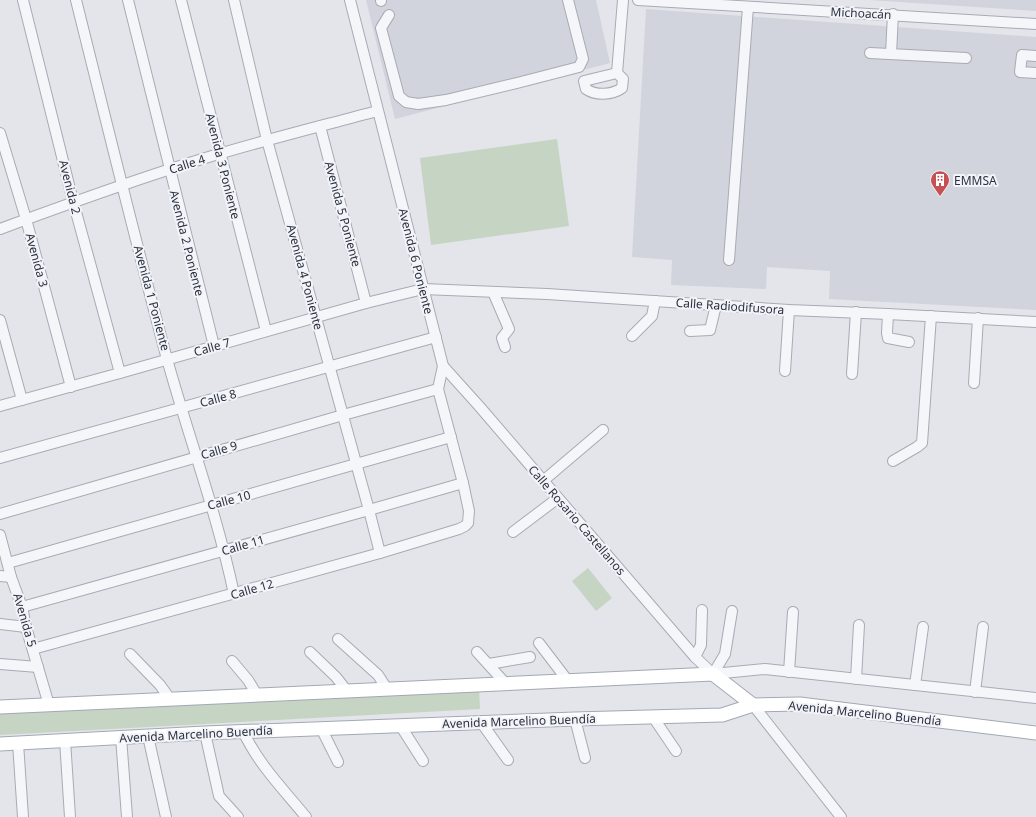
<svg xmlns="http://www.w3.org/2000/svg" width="1036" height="817" viewBox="0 0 1036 817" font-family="'Noto Sans',sans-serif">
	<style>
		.built { fill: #d1d4dc }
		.green { fill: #c6d4c4 }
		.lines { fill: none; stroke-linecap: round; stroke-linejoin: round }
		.minor-casing { stroke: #a8abb4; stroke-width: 12 }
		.major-casing { stroke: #a3a8b5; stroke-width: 15 }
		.minor { stroke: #f5f6f9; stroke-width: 10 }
		.major { stroke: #fff; stroke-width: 13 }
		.labels { text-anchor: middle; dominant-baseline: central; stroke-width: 4; stroke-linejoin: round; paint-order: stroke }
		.street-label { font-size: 12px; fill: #2c3141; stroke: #f2f4f8 }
		.poi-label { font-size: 12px; fill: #2c3141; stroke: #f2f4f8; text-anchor: start }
	</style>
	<rect width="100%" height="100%" fill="#e3e5ea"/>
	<g class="built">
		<path d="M366,0H596L610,63L395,119Z"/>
		<path d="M869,0H1036V11Z"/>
		<path d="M646,9L1036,37V310L829,299L830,271L767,267L766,289L671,285L672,260L632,257Z"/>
	</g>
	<g class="green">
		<path d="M557,139L569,226L431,245L420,158Z"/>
		<path d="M588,568L612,598L596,611L572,581Z"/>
		<path d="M479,688L480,709L0,735V710Z"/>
	</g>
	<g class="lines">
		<defs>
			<g id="minor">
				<path d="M23,0L73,201L120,373"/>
				<path d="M76,0C106,120 135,240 167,359C189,438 217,514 234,594"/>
				<path d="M128,0L214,346"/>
				<path d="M181,0L266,331"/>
				<path d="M234,0L267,140L369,510L380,553"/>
				<path d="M381,0V1"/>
				<path d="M638,0L1036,24"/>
				<path d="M389,15L381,28L399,96L406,102L418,104L446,100L517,83L579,67L583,59L568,0"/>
				<path d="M870,53L966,58"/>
				<path d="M891,54L893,14"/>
				<path d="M1036,56L1022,55L1020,72L1036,73"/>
				<path d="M617,73L623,79L622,88C612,95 596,96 586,89L584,81L617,73L623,0"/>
				<path d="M320,126L366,303"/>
				<path d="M0,133L26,219L71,387"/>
				<path d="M0,229C73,202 147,175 222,153C273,138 325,125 377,111"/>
				<path d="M729,260L748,7"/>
				<path d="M493,292L509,329L502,338L505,347"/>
				<path d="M888,314L887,333L888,338L909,342"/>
				<path d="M0,320L22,400"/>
				<path d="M690,331L710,330L716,305"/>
				<path d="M632,336L652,316L655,301"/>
				<path d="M443,366L479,406L695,657L713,674"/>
				<path d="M785,371L789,310"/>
				<path d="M852,374L856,312"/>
				<path d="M974,383L978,318"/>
				<path d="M0,406L120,373L366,303L423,289L547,294L789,310L888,314L1036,322"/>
				<path d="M0,458L436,337"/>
				<path d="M893,461L917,447L922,443L931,316"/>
				<path d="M543,481L603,430"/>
				<path d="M0,514L343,415L438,389"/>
				<path d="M513,532L558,498"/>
				<path d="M0,535L11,577L22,607L26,627L49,705"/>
				<path d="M8,563L451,437"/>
				<path d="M0,576L11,577"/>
				<path d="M22,607L369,510L463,483"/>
				<path d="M0,624L26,627"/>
				<path d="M338,639L378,675L387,689"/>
				<path d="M539,643L568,681"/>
				<path d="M33,649L380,553L459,529L465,526L468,523L469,511L463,483L438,389L443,366L350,0"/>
				<path d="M310,652L336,677L347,691"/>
				<path d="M477,652L506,684"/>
				<path d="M130,654L160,685L170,699"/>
				<path d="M695,657L701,645L702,610"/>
				<path d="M232,661L248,680L257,695"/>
				<path d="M0,664L38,667"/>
				<path d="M489,664L530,657"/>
				<path d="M789,672L793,612"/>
				<path d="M713,674L765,669L1036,698"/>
				<path d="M713,674L725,654L732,611"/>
				<path d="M856,679L859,625"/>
				<path d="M915,685L923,627"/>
				<path d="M975,692L983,627"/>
				<path d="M753,705L841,817"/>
				<path d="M653,717L676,751"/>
				<path d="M575,719L585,758"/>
				<path d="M481,722L508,760"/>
				<path d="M400,725L423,761"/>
				<path d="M321,728L338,762"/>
				<path d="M243,731C258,764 284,790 306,817"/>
				<path d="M205,733L219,796L238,817"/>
				<path d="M148,736L166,817"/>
				<path d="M121,737L127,817"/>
				<path d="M65,740L70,817"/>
				<path d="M18,743L23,817"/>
			</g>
			<g id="major">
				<path d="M0,707L713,674L753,705"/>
				<path d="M0,744L205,733L575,719L722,715L753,705L800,704L1036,733"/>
			</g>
		</defs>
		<use href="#minor" class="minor-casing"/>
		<use href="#major" class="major-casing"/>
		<use href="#minor" class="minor"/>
		<use href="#major" class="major"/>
	</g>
	<defs>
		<symbol id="building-pin" viewBox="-11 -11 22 30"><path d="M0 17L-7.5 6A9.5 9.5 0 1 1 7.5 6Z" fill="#c75054" stroke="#f2f4f8"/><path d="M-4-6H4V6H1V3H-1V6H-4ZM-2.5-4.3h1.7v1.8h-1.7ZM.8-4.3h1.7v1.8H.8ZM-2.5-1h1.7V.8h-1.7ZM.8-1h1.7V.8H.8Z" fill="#fff"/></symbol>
	</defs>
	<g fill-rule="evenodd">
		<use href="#building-pin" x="929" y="169" width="22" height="30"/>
	</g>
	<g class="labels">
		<g class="street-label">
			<text transform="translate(861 13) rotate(3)">Michoacán</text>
			<text transform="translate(187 164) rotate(-18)">Calle 4</text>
			<text transform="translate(223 166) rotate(76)">Avenida 3 Poniente</text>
			<text transform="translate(70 187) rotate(76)">Avenida 2</text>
			<text transform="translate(343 214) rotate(75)">Avenida 5 Poniente</text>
			<text transform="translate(187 243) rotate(76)">Avenida 2 Poniente</text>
			<text transform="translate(37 260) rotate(75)">Avenida 3</text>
			<text transform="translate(416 261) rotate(76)">Avenida 6 Poniente</text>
			<text transform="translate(305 277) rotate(75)">Avenida 4 Poniente</text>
			<text transform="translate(152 298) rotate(75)">Avenida 1 Poniente</text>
			<text transform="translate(730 306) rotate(4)">Calle Radiodifusora</text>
			<text transform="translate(212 347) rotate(-16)">Calle 7</text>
			<text transform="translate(218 398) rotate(-15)">Calle 8</text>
			<text transform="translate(219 450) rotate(-16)">Calle 9</text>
			<text transform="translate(229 500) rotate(-15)">Calle 10</text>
			<text transform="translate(577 520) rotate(49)">Calle Rosario Castellanos</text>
			<text transform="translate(243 545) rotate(-16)">Calle 11</text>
			<text transform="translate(252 589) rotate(-16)">Calle 12</text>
			<text transform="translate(25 620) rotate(74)">Avenida 5</text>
			<text transform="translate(865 713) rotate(6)">Avenida Marcelino Buendía</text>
			<text transform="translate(519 721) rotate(-2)">Avenida Marcelino Buendía</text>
			<text transform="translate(196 734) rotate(-3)">Avenida Marcelino Buendía</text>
		</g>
		<g class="poi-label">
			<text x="954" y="180">EMMSA</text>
		</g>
	</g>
</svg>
